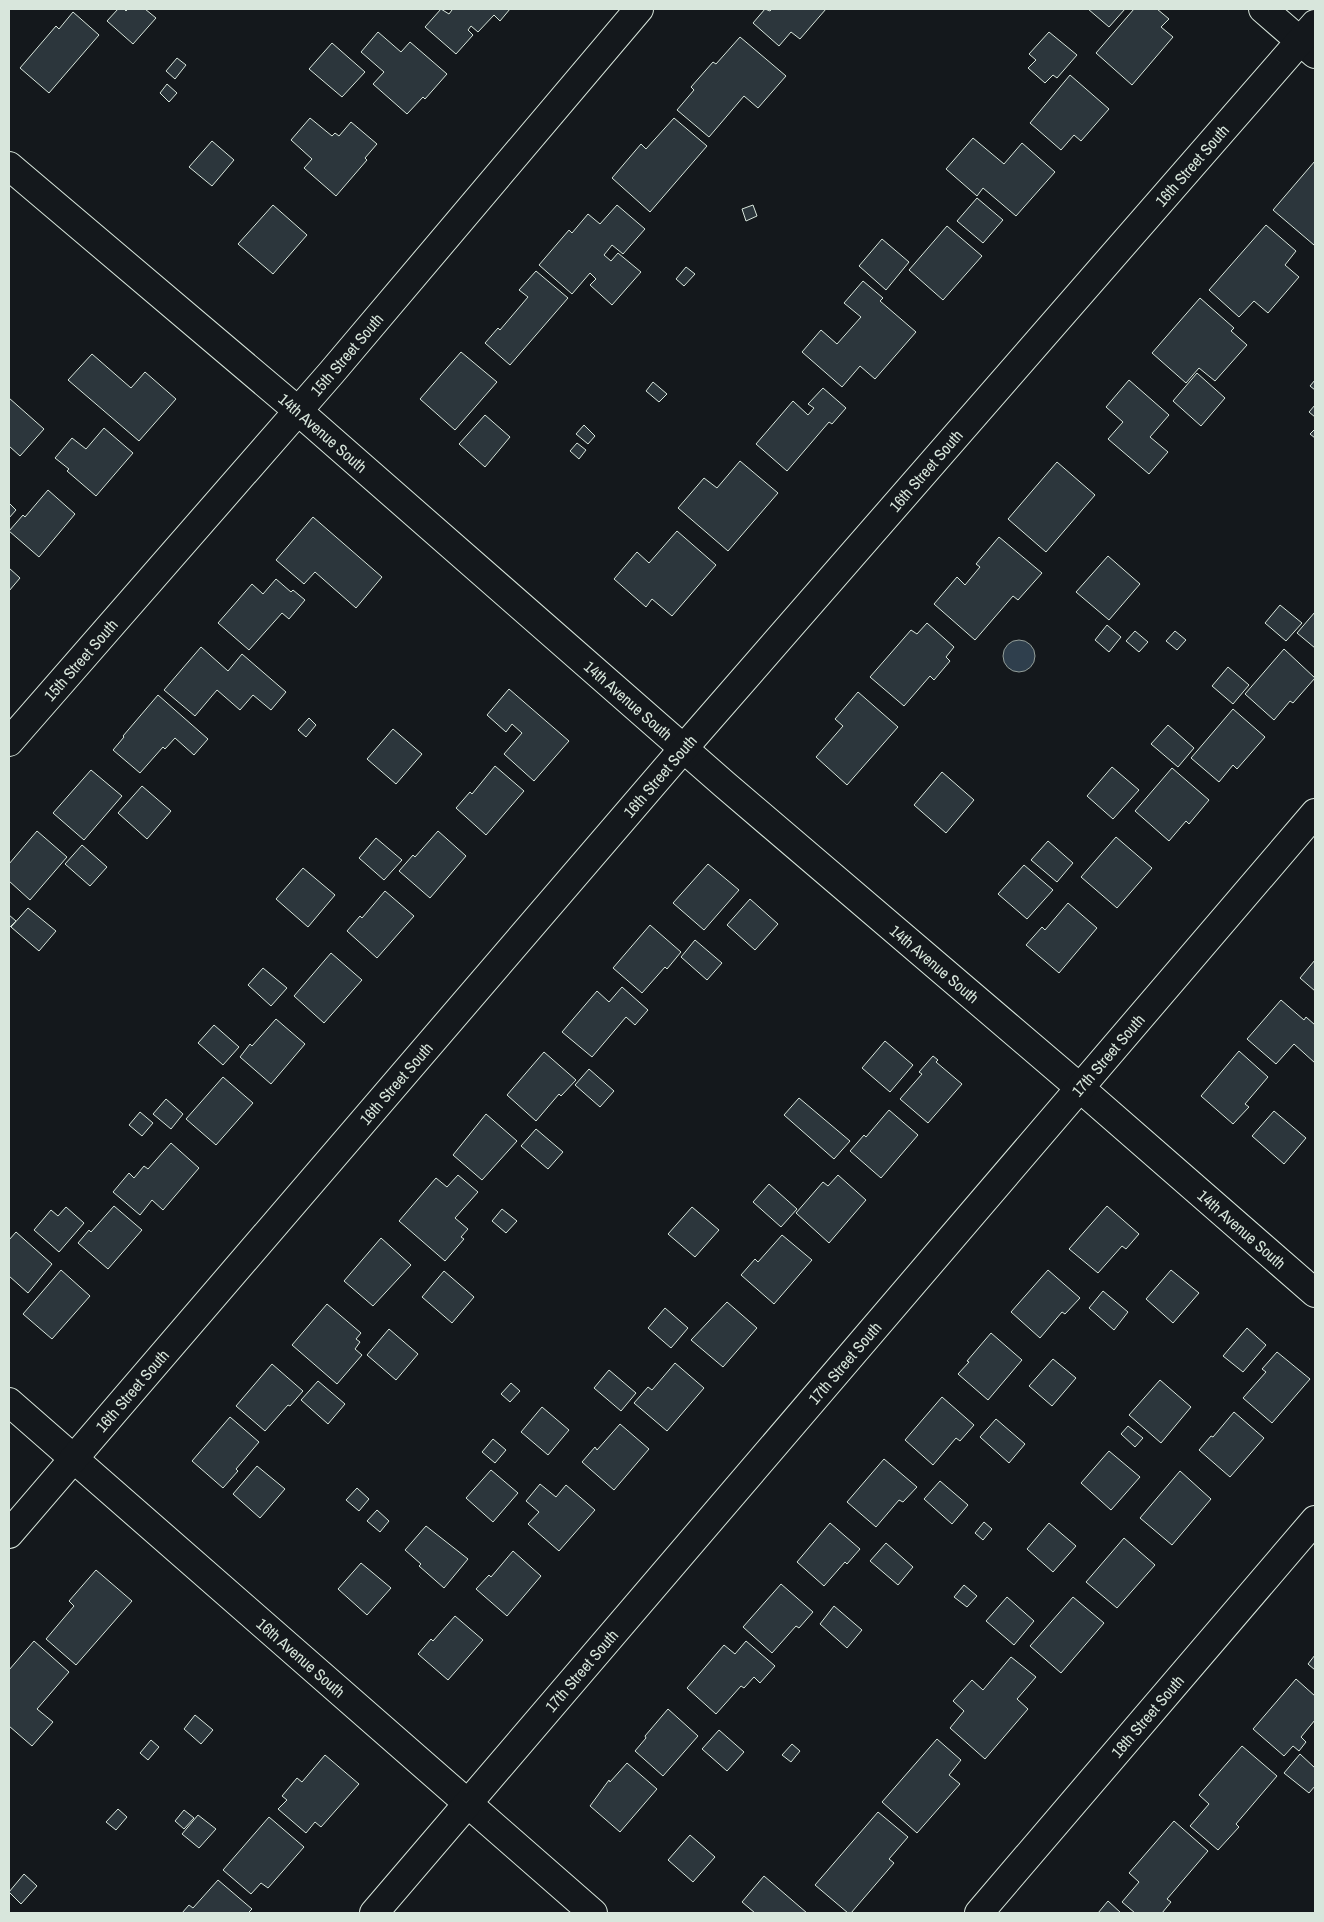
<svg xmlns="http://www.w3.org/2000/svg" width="1324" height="1922" viewBox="0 0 1324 1922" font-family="'Archivo Narrow',sans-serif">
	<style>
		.water { fill: #2f3f4d; stroke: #939e99 }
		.building { fill: #2c363c; stroke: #d8e6dc }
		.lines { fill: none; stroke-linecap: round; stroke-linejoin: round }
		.minor-casing { stroke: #d8e6dc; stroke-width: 30 }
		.minor { stroke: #14181c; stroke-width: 28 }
		.labels { text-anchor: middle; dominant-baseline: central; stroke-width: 4; stroke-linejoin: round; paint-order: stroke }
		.street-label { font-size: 16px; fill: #d8e6dc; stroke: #14181c }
	</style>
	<rect width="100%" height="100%" fill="#14181c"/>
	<circle class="water" cx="1019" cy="656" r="16"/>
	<g class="building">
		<path d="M118,9H124L126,11L128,9H145L156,18L133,44L107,21Z"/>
		<path d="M441,9L449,14L452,10L451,9H510L500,21L494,15L478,32L471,26L468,30L473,35L456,54L425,27Z"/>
		<path d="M765,9L770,11L772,9H826L800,39L791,32L779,46L753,23Z"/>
		<path d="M1088,9H1125L1109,27Z"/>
		<path d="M1134,9H1157L1169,19L1161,27L1173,37L1132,85L1096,53Z"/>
		<path d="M73,12L99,35L49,93L20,68L56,26L59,29Z"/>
		<path d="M378,32L401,52L410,42L447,74L425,99L423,97L407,114L373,84L384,72L361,52Z"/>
		<path d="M1049,32L1077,55L1057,78L1053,75L1045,83L1028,68L1036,60L1029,54Z"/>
		<path d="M740,37L786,76L758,108L744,96L709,137L677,110L694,90L691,87L713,62L716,64Z"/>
		<path d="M332,43L365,72L342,97L309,69Z"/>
		<path d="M177,58L186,65L175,79L166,71Z"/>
		<path d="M1070,75L1109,109L1081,141L1074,135L1061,150L1030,123Z"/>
		<path d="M167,84L177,93L169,102L160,93Z"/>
		<path d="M310,118L332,136L335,133L339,136L351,122L377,144L365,158L367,160L336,196L304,168L312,159L291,140Z"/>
		<path d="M674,118L707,146L650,212L612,178L641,144L646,149Z"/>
		<path d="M973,138L1004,164L1022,143L1055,172L1016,216L983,188L977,196L946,169Z"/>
		<path d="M212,141L234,160L212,186L189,167Z"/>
		<path d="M1315,161V244L1314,245L1273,210Z"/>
		<path d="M977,198L1003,220L983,243L957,221Z"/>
		<path d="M273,205L307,235L273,274L238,244Z"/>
		<path d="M617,205L645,229L623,254L612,245L604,255L611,261L618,253L641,272L612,305L590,285L596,279L590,273L572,294L539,265L569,230L572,233L588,214L600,224Z"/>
		<path d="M753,205L757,216L746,221L742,209Z"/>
		<path d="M1266,225L1296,251L1285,265L1299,277L1268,313L1254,301L1239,317L1209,290Z"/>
		<path d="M947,226L982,256L943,300L909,270Z"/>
		<path d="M882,239L909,262L886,290L859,266Z"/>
		<path d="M686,267L695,274L684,286L676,279Z"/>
		<path d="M536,271L568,298L510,365L485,343L498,328L500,330L528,297L519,290Z"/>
		<path d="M863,281L883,298L880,301L916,332L875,379L860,366L842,387L802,352L821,330L837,344L861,317L844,303Z"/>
		<path d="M1200,298L1234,328L1231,331L1247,345L1215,381L1199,368L1186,383L1152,353Z"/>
		<path d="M461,352L497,382L455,430L420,399Z"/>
		<path d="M92,354L131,388L145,372L176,399L139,441L68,380Z"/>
		<path d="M1197,373L1225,398L1201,426L1173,401Z"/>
		<path d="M1129,380L1169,415L1150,437L1168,452L1149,474L1108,439L1123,422L1106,407Z"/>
		<path d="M1315,380V390L1310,386Z"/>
		<path d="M653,382L667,394L659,402L646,391Z"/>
		<path d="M823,388L846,408L832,424L829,422L787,471L756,444L793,401L808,415L814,408L808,404Z"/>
		<path d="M9,398L44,429L20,456L9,446Z"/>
		<path d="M1315,405V417L1309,412Z"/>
		<path d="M485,415L510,437L485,467L459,444Z"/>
		<path d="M584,425L595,436L588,444L576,434Z"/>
		<path d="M104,428L133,453L96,496L67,471L69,469L55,458L72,438L86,449Z"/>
		<path d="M1315,429V438L1310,434Z"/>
		<path d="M577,443L586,450L579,459L570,451Z"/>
		<path d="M740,461L778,493L728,551L678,508L704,478L717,488Z"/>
		<path d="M1057,462L1095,495L1046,552L1008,519Z"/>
		<path d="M48,490L75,514L39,557L9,531L23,515L25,517Z"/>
		<path d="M9,503L16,510L9,518Z"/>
		<path d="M313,517L382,577L356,608L315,572L304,584L276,560Z"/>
		<path d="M677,531L716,565L672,616L652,599L646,607L614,579L637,552L649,563Z"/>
		<path d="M999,537L1042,573L1018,600L1013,596L975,640L934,604L957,577L965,585L980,567L976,564Z"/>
		<path d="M1108,556L1140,584L1109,620L1076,592Z"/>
		<path d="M9,568L20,578L9,591Z"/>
		<path d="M276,579L291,592L293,590L305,600L289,619L282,613L249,650L218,623L252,584L263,594Z"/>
		<path d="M1280,605L1302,623L1286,641L1265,623Z"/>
		<path d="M1315,612V648L1297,633Z"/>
		<path d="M927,623L954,647L946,657L950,661L934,680L930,676L904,706L870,677L911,630L917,634Z"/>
		<path d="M1107,625L1121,637L1109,652L1095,640Z"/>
		<path d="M1135,631L1148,642L1139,652L1126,641Z"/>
		<path d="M1175,631L1186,640L1177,650L1166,641Z"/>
		<path d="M201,647L228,671L242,654L286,692L271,710L253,695L240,710L217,690L195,716L164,690Z"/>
		<path d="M1284,649L1315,678L1293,703L1290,701L1274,720L1245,694Z"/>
		<path d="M1228,667L1249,685L1233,704L1212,686Z"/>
		<path d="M509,689L569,741L534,781L504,754L522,733L512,724L506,732L487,715Z"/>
		<path d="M858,692L898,727L847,785L816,757L843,726L835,719Z"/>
		<path d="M158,695L208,739L194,755L175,738L165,749L163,747L140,773L113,750L124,737L123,736Z"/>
		<path d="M1233,709L1265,737L1237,769L1233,765L1219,782L1191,758Z"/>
		<path d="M309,718L316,725L306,737L298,730Z"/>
		<path d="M1168,725L1194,748L1178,767L1151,744Z"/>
		<path d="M393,729L422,754L396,784L367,759Z"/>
		<path d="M495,766L524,791L486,835L456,808L470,792L472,794Z"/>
		<path d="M1112,767L1139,790L1113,819L1087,796Z"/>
		<path d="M1172,768L1209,800L1189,824L1186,821L1169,841L1135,811Z"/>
		<path d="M91,770L122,796L84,840L53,813Z"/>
		<path d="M942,772L974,800L946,833L914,805Z"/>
		<path d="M142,786L171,811L147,839L118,813Z"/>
		<path d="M37,831L67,857L30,900L9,881V864Z"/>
		<path d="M438,831L466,856L430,898L399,871L413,855L415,857Z"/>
		<path d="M1116,837L1152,868L1117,908L1081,877Z"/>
		<path d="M376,838L402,860L384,880L359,858Z"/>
		<path d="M1048,841L1073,863L1057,882L1031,860Z"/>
		<path d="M82,845L107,867L90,886L65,864Z"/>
		<path d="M708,864L739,890L704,930L673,903Z"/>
		<path d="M1024,865L1053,890L1027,919L998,894Z"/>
		<path d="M303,868L335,895L308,927L276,899Z"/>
		<path d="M385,891L414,916L377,958L347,931L360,916L362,918Z"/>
		<path d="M750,899L778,924L755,950L727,925Z"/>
		<path d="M1068,903L1097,928L1059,973L1026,945L1042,927L1045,930Z"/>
		<path d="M28,908L56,931L39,951L11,927Z"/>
		<path d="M9,915L16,921L9,928Z"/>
		<path d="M650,925L681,952L667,969L665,967L642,993L613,968Z"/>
		<path d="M695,940L722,963L707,980L681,957Z"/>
		<path d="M331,953L362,980L324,1023L294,996Z"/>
		<path d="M1315,960V991L1300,978Z"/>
		<path d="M263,968L287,988L271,1006L248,985Z"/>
		<path d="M622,987L648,1010L635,1025L626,1017L592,1057L562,1032L597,991L609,1002Z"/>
		<path d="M1281,1000L1304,1020L1306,1017L1315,1025V1063L1294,1044L1276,1064L1247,1039Z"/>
		<path d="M276,1019L305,1044L271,1084L240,1057L250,1044L252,1046Z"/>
		<path d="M214,1025L239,1047L223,1065L198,1043Z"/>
		<path d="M885,1041L913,1065L890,1092L862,1068Z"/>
		<path d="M1239,1051L1268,1077L1245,1104L1249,1107L1233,1124L1201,1096Z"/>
		<path d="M544,1052L576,1080L561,1096L559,1094L536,1121L507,1095Z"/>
		<path d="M933,1056L938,1060L936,1062L962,1084L928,1123L900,1099L922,1074L919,1072Z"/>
		<path d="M589,1069L614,1091L600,1107L575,1085Z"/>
		<path d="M223,1077L253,1103L216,1145L186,1119Z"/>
		<path d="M799,1098L850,1141L834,1159L784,1115Z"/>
		<path d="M166,1099L183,1114L171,1129L153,1114Z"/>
		<path d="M889,1110L918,1135L881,1178L850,1151L864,1135L866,1137Z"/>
		<path d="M1274,1111L1306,1138L1284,1164L1252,1136Z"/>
		<path d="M140,1112L153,1123L142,1136L129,1125Z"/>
		<path d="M486,1114L517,1141L482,1180L453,1155Z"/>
		<path d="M536,1129L563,1152L548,1169L521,1146Z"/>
		<path d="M171,1143L199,1168L163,1210L152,1200L140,1215L113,1192L129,1173L134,1178L144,1166L148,1169Z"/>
		<path d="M458,1175L478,1192L455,1218L468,1229L461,1237L464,1239L445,1261L399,1221L436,1178L447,1187Z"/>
		<path d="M838,1175L866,1200L829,1243L796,1213L823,1182L828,1186Z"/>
		<path d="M769,1184L797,1209L781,1227L753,1202Z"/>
		<path d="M114,1206L142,1230L108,1269L78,1243L89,1230L91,1232Z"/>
		<path d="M1107,1206L1139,1234L1126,1249L1122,1246L1098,1273L1069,1249Z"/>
		<path d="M66,1207L84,1223L59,1252L34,1230L51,1210L58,1216Z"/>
		<path d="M692,1207L719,1230L695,1257L668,1234Z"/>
		<path d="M502,1209L517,1221L506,1233L492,1221Z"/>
		<path d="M16,1232L52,1264L28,1293L9,1276V1240Z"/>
		<path d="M782,1235L812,1260L774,1304L741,1275L755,1259L758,1262Z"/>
		<path d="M381,1238L411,1265L373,1306L344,1281Z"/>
		<path d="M61,1270L90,1296L52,1339L23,1314Z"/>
		<path d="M1048,1270L1080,1298L1065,1314L1062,1312L1040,1338L1011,1312Z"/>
		<path d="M1171,1270L1199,1293L1173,1323L1146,1299Z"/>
		<path d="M444,1271L474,1297L452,1323L422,1297Z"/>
		<path d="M1103,1291L1128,1312L1114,1330L1089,1308Z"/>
		<path d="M727,1302L757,1328L723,1367L691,1340Z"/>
		<path d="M327,1304L361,1333L356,1339L360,1342L355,1349L362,1355L337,1384L292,1345Z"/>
		<path d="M665,1308L688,1328L671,1348L648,1328Z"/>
		<path d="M1247,1328L1266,1345L1243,1372L1223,1356Z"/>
		<path d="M389,1329L418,1354L396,1380L367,1355Z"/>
		<path d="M991,1333L1022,1360L988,1400L958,1374L969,1362L967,1361Z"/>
		<path d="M1277,1352L1310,1379L1272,1423L1243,1398L1266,1372L1262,1369Z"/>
		<path d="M1053,1359L1076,1378L1052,1406L1029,1386Z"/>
		<path d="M675,1363L704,1388L667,1431L634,1403L648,1387L652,1390Z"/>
		<path d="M272,1364L303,1391L290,1406L288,1405L265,1431L236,1406Z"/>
		<path d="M609,1370L636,1393L621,1411L594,1388Z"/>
		<path d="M1160,1380L1191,1407L1161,1443L1129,1415Z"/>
		<path d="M318,1381L345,1404L328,1424L301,1400Z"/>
		<path d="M511,1383L520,1391L510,1402L501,1394Z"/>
		<path d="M942,1397L974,1425L960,1441L956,1438L933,1465L905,1440Z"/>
		<path d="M542,1407L569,1430L548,1455L521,1432Z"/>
		<path d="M1234,1412L1264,1438L1230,1477L1199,1450L1211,1436L1213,1437Z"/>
		<path d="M230,1417L259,1442L236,1469L238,1471L223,1488L192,1461Z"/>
		<path d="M996,1419L1025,1444L1009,1463L980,1437Z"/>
		<path d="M620,1424L649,1449L614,1490L582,1462L595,1447L597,1450Z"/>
		<path d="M1128,1426L1143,1438L1135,1447L1121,1434Z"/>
		<path d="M493,1439L506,1450L495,1463L482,1452Z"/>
		<path d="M1109,1451L1140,1477L1111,1510L1081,1483Z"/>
		<path d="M884,1459L917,1487L903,1502L899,1500L876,1527L847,1502Z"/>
		<path d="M257,1466L285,1489L260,1518L233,1494Z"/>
		<path d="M491,1470L518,1493L493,1522L466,1498Z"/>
		<path d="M1180,1471L1211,1499L1172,1545L1140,1518Z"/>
		<path d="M940,1481L968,1505L952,1524L924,1499Z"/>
		<path d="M540,1484L556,1497L566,1485L595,1510L559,1551L528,1524L539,1512L526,1501Z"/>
		<path d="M357,1488L369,1499L359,1511L346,1500Z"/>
		<path d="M377,1510L389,1521L380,1532L367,1521Z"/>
		<path d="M984,1522L992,1529L983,1540L975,1533Z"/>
		<path d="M830,1523L860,1549L847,1564L845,1562L824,1586L797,1562Z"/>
		<path d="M1049,1523L1076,1546L1053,1572L1027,1549Z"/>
		<path d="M426,1526L468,1559L444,1588L419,1566L421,1564L405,1550Z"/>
		<path d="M1124,1538L1155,1565L1117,1608L1086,1582Z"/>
		<path d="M886,1543L913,1567L898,1585L870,1561Z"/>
		<path d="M513,1551L541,1576L507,1616L476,1589L489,1575L491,1577Z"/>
		<path d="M361,1563L391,1588L367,1615L338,1589Z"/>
		<path d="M96,1570L132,1601L76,1665L46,1639L74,1606L69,1601Z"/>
		<path d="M781,1584L813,1612L799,1628L796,1626L772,1653L743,1627Z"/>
		<path d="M964,1585L977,1596L967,1607L954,1597Z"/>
		<path d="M1007,1597L1034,1621L1014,1645L986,1621Z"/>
		<path d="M1073,1597L1104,1623L1061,1673L1030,1646Z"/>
		<path d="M834,1606L862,1630L847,1648L820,1624Z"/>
		<path d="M455,1616L483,1640L448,1680L418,1654L431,1639L433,1641Z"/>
		<path d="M34,1641L69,1672L37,1709L53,1722L32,1746L9,1726V1670Z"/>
		<path d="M746,1641L775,1666L760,1683L754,1677L744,1688L741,1686L716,1714L687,1688L724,1645L735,1654Z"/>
		<path d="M1315,1655V1670L1308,1664Z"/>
		<path d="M1011,1657L1036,1677L1017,1699L1028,1709L985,1759L950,1728L964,1711L953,1701L972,1680L983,1690Z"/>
		<path d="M1296,1679L1315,1696V1720L1301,1737L1306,1742L1299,1751L1293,1746L1284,1756L1253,1729Z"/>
		<path d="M668,1709L698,1736L663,1776L635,1751L646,1738L645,1736Z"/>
		<path d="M195,1715L213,1730L201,1744L184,1729Z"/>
		<path d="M719,1730L744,1752L727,1771L702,1749Z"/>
		<path d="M937,1739L961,1760L949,1775L960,1784L917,1833L882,1802Z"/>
		<path d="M151,1740L159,1747L148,1760L140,1753Z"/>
		<path d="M792,1744L800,1751L791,1762L782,1755Z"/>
		<path d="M1242,1746L1277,1776L1236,1824L1239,1827L1218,1850L1190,1826L1209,1804L1199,1795Z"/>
		<path d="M1300,1754L1315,1768V1786L1309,1793L1284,1773Z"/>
		<path d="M325,1755L359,1784L321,1827L315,1822L306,1833L278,1809L287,1800L282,1796L297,1778L302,1782Z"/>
		<path d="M627,1763L657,1789L620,1832L590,1806L609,1780L610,1782Z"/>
		<path d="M118,1809L127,1817L116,1830L106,1822Z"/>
		<path d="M184,1810L194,1818L184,1829L175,1821Z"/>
		<path d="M878,1812L908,1837L889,1859L894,1863L851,1913H848L815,1885Z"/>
		<path d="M198,1815L216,1829L199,1848L182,1834Z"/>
		<path d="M269,1817L304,1847L268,1888L261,1883L251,1894L223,1870Z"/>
		<path d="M1174,1821L1208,1851L1167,1899L1171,1902L1162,1913H1135L1122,1902L1139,1882L1129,1873Z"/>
		<path d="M690,1835L715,1857L693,1882L668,1860Z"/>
		<path d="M24,1874L37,1886L21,1904L9,1892Z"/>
		<path d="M764,1876L807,1913H755L742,1902Z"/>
		<path d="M218,1880L252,1909L248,1913H182L189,1905L193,1908Z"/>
		<path d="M1108,1901L1121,1913H1098Z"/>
	</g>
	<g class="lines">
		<defs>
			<g id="minor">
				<path d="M1263,9L1315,54"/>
				<path id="s1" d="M9,166L297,410L724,784L1080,1088L1315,1293"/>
				<path id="s2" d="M9,742L332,372L639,9"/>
				<path id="s3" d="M9,1402L593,1913"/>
				<path id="s4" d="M9,1534L683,749L1315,24"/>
				<path id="s5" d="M374,1913L1315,813"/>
				<path id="s6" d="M979,1913L1315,1520"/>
			</g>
		</defs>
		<use href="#minor" class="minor-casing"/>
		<use href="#minor" class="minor"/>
	</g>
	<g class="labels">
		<g class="street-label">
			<text stroke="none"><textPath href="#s4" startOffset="1809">16th Street South</textPath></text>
			<text stroke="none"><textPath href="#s2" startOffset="514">15th Street South</textPath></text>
			<text stroke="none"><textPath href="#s1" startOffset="412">14th Avenue South</textPath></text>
			<text stroke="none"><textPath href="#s4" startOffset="1404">16th Street South</textPath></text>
			<text stroke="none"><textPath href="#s2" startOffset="109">15th Street South</textPath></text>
			<text stroke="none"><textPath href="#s1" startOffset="818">14th Avenue South</textPath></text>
			<text stroke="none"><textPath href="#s4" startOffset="999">16th Street South</textPath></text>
			<text stroke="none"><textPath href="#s1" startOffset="1222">14th Avenue South</textPath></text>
			<text stroke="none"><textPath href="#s5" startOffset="1129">17th Street South</textPath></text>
			<text stroke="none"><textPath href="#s4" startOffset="594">16th Street South</textPath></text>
			<text stroke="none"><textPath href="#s1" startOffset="1628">14th Avenue South</textPath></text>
			<text stroke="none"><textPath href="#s5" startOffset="724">17th Street South</textPath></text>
			<text stroke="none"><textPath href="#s4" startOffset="189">16th Street South</textPath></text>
			<text stroke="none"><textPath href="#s3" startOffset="388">16th Avenue South</textPath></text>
			<text stroke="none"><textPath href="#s5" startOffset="319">17th Street South</textPath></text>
			<text stroke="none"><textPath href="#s6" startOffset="259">18th Street South</textPath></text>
		</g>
	</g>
	<rect width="1324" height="1922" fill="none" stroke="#d8e6dc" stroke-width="20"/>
</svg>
